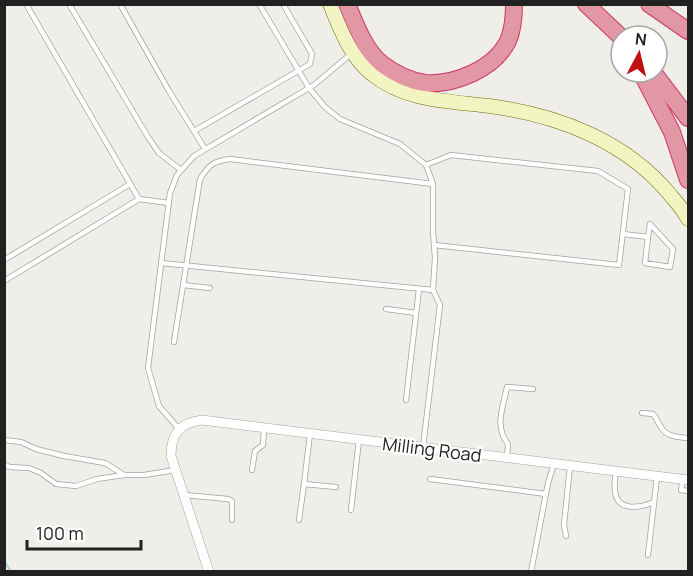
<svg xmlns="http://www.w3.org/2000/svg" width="693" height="576" viewBox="0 0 693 576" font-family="Manrope,sans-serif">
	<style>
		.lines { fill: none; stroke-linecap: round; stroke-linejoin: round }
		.stream { stroke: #acd0da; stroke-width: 2 }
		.lane-casing { stroke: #a2a2a2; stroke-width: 6 }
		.street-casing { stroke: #a2a2a2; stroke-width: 10 }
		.secondary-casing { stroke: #67710e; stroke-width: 15 }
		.highway-casing { stroke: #ce366a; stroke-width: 18 }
		.lane { stroke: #fff; stroke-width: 4.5 }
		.street { stroke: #fff; stroke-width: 9 }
		.secondary { stroke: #f2f5c1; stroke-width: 14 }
		.highway { stroke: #e197a4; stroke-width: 16 }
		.labels { text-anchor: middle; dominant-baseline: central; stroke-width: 4.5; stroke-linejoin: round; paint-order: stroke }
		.street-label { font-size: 18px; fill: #212121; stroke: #fff }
	</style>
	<rect width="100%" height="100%" fill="#f0eee8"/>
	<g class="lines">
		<path class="stream" d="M4,560L11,572"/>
		<defs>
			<g id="lane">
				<path d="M26,4L139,199"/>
				<path d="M69,4L148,137L159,153L181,170"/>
				<path d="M120,4L169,91L205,149"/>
				<path d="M194,131L310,64L312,54L283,4"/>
				<path d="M426,165L451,155L598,171L628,189L619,265L434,245"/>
				<path d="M623,234L648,237L645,263L670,267L673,249L650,224L648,237"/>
				<path d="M4,260L130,184"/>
				<path d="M161,263L433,290L435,258L433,231V184L426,165L400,144L340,119L325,107L309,88L259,4"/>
				<path d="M4,281L139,199L169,203"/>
				<path d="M183,285L210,288"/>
				<path d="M386,309L416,313"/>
				<path d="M174,342L200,179C209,165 213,161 230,159L433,184"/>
				<path d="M406,400L419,289"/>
				<path d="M642,413L653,414C657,419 658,423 661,427C666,437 679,437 688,438"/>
				<path d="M179,429L159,406L148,368L170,193L177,175L194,156L314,85L351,54"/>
				<path d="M310,434L304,484L336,487"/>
				<path d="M4,440L21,442L36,449L64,456L105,463L124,475"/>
				<path d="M423,447L440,305L433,290"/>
				<path d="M507,458L508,444C494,426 503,408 507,387L533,389"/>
				<path d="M4,464L9,467L29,468L41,473L56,484L76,486L97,479L124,475H144L176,470"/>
				<path d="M252,470L255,451L263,445L264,428"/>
				<path d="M616,471C615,477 614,484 615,491C617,512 640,508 654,502"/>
				<path d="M430,479L546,494"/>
				<path d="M683,479L681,490L688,491"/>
				<path d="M184,495L228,499L232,501V520"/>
				<path d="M351,510L359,440"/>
				<path d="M299,520L304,484"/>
				<path d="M566,536L564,525L570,466"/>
				<path d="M648,555L657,477"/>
				<path d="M531,572L548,483L554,464"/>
			</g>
			<path id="street" d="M209,572L171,456C171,433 180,423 202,420L688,480"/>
			<path id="secondary" d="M330,4C340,28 350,57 372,74C405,101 448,101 489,106C558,115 627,141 672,197C678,204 684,211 688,219"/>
			<g id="highway">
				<path d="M347,4C356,25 364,49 382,64C394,73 410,81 425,83C455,85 494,69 508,41C513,30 514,17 514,4"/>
				<path d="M586,4L621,37"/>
				<path d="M649,4L688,31"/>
				<path d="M641,72L672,132L688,180"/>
				<path d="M653,72L688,118"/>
			</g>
		</defs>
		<use href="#lane" class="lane-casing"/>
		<use href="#street" class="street-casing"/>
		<use href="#secondary" class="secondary-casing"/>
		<use href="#highway" class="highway-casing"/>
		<use href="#lane" class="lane"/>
		<use href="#street" class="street"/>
		<use href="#secondary" class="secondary"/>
		<use href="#highway" class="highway"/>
	</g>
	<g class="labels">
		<g class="street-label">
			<text transform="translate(432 449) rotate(7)">Milling Road</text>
		</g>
	</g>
	<rect width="693" height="576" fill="none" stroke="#212121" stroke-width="12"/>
	<g transform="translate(639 54) rotate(7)"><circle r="28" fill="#ffffff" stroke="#a6a6a6" stroke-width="1.5"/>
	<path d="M0-4.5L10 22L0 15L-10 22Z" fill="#c11010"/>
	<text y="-9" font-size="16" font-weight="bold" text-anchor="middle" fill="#212121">N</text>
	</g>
	<path d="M27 540v9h114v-9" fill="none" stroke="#212121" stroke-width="3"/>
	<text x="36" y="540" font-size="18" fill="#212121" stroke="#ffffff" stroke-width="4.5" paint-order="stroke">100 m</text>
</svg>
